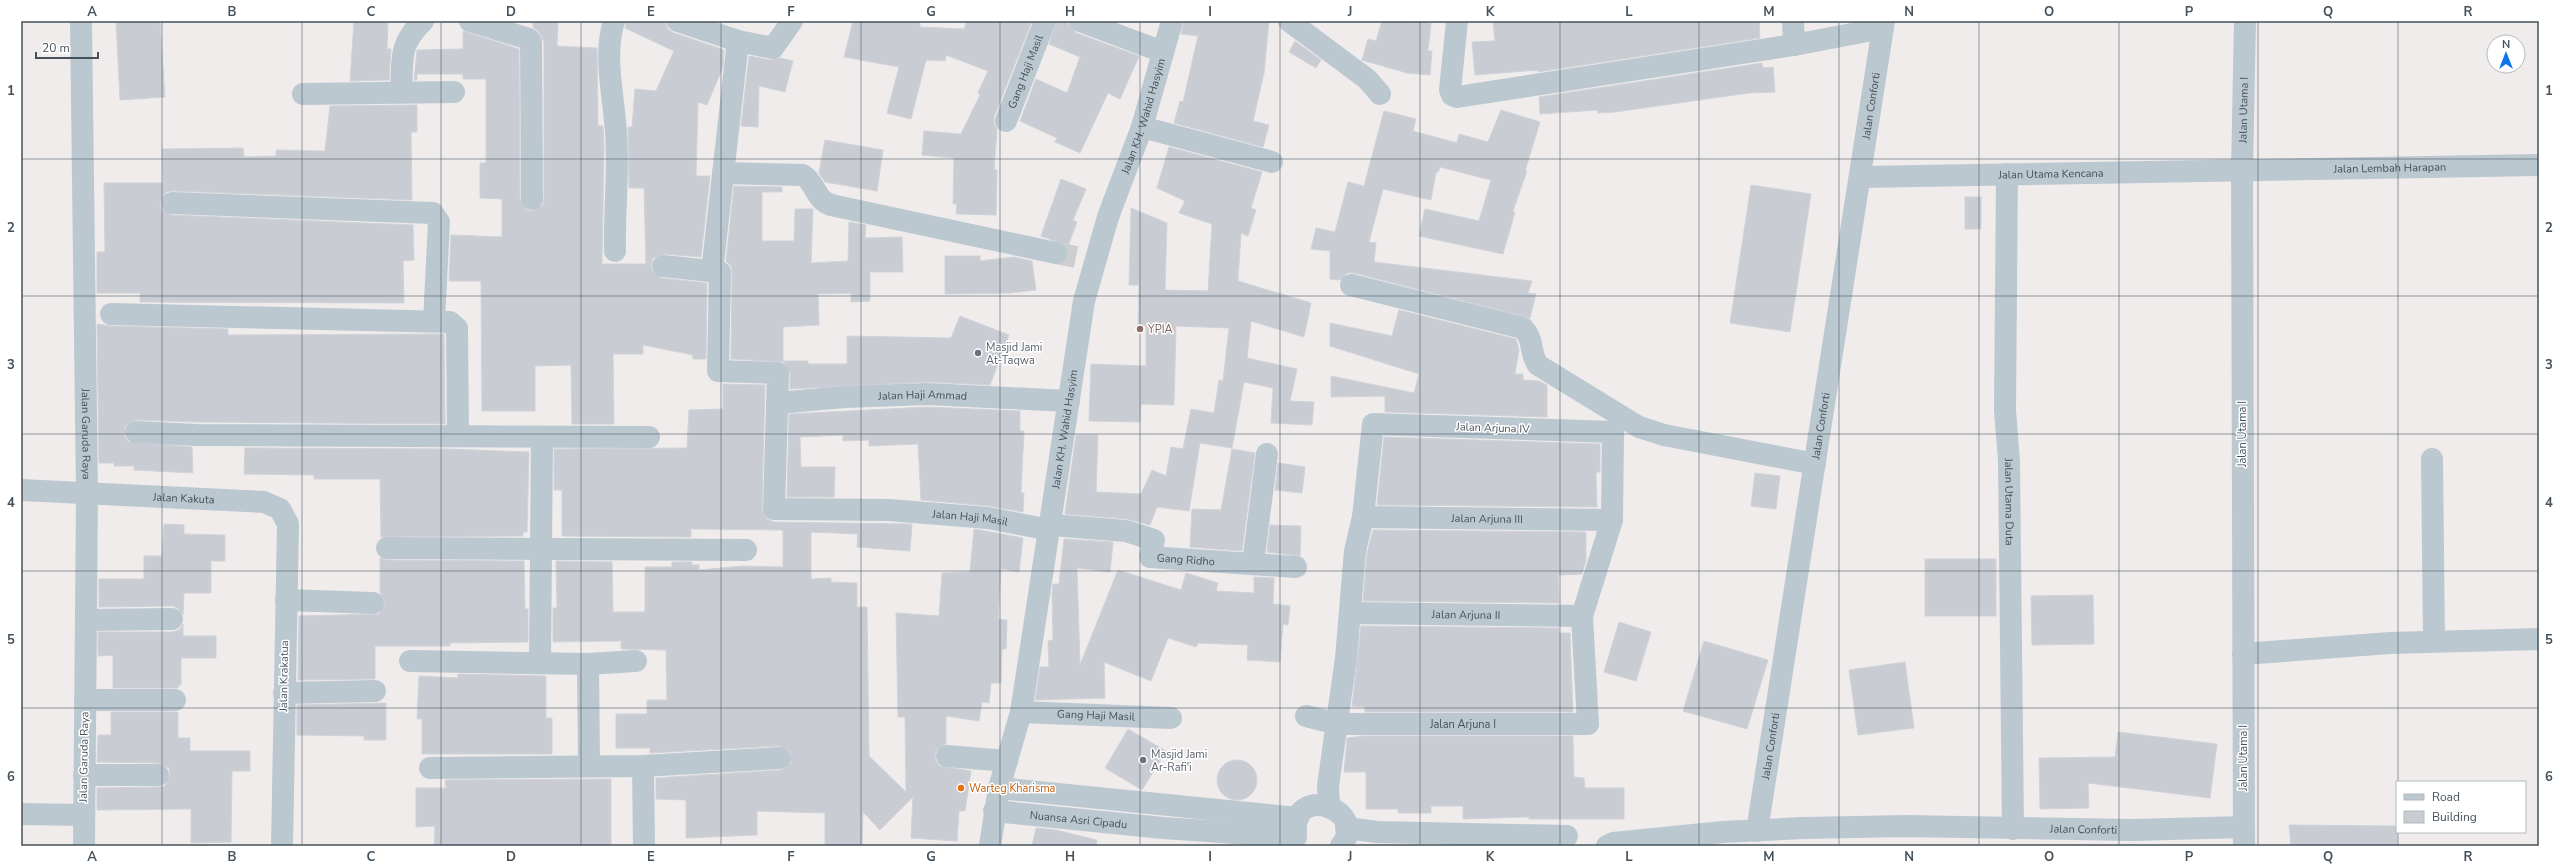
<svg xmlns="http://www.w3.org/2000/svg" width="2560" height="867" viewBox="0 0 2560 867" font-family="'Nunito Sans',sans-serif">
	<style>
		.building { fill: #c9ccd2; stroke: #d0d3d9 }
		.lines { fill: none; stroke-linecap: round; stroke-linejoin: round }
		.minor-tunnel { stroke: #cecdcf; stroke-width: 22; stroke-dasharray: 22 11; stroke-linecap: butt }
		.minor { stroke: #bcc8d0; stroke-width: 22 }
		.grid { fill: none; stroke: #44515b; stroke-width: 1; stroke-opacity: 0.55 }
		.education-dot { fill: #8d6e63; stroke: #fff; stroke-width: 1.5 }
		.worship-dot { fill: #6b7280; stroke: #fff; stroke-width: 1.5 }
		.food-dot { fill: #e8710a; stroke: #fff; stroke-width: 1.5 }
		.labels { text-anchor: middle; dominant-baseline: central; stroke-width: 3; stroke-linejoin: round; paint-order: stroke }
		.street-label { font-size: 11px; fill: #44515b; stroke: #fff }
		.education-label { font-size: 11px; fill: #785e54; stroke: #fff; text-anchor: start }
		.worship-label { font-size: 11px; fill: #5b616d; stroke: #fff; text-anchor: start }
		.food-label { font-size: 11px; fill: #c56008; stroke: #fff; text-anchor: start }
		.neatline { fill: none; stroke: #44515b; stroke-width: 1.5 }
		.grid-label { font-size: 13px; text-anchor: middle; font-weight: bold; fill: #44515b }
	</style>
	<rect width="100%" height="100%" fill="#f0ecec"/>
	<g class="building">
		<path d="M116,21H160L165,97L120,100Z"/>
		<path d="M354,21H388L387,49H391L389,80L350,81Z"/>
		<path d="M533,21H558L557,46L597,48L598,126H603L604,148L602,264H646L644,188H629L628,127H632L635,89L656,91L674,51L625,28L626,21H666L668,29L674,33L724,50L723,67L707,105L698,102L696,176H710L701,257L664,254L653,258L651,265L652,271L661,278L707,283L706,359H693V355L643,345V354H613L614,424H572L571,365L535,366V411H482L481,281H449L451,235L502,237V199L480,198V163H486V79H463V74H417V80H414L417,50L463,49V31L519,49L520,199L526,210L532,211L543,205L544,199V42L539,32L533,27Z"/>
		<path d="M853,21H920V27L964,29L967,21H1032L994,117V123L997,130L994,170H997L996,215L956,214L957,204H953L954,158L922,155L924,131L961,134L980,95L978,93L988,71L946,55L945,61L926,60L911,119L887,113L899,67L844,57Z"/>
		<path d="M1057,21L1068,23L1076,33L1139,56L1120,99L1108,93L1080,153L1055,142L1057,138L1020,121L1036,79L1067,93L1080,57L1049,44Z"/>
		<path d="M1184,21H1269L1264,73L1253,121L1269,125L1263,147L1174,123L1180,101L1183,102L1198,36L1181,34Z"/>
		<path d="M1382,21L1431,23L1428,51H1432L1430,75L1407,73L1362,60L1368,39L1376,41Z"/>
		<path d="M1493,21H1759L1760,38L1538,72V70L1475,75L1472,42L1495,41Z"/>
		<path d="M1295,41L1321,60L1316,68L1289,52Z"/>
		<path d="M749,56L771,60L780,58L793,61L785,92L759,86L758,127L741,126Z"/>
		<path d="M1762,63L1763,68L1773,67L1775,92L1749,93L1615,112L1598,113L1597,110L1540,114L1539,97Z"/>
		<path d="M417,105V132H411L412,200L172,191L166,192L160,202L161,209L172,215L413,225L414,260L403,261L404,303L140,302V293H97V252H105L104,183H163L162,149L243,148L244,157L276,156V150L325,151L330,106Z"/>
		<path d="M1501,110L1540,122L1525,171H1527L1513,211L1515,212L1503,254L1419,236L1425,209L1479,221L1491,180L1440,167L1438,172H1436L1431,200L1383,189L1369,242L1376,243L1374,262L1532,281L1528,293L1536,294L1530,318L1354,273H1347L1340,280L1330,279V251L1311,249L1316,228L1335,232L1348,182L1364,186L1384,111L1416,119L1413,131L1457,143L1459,134L1488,142Z"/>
		<path d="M825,140L883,150L877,191L825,182L819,173Z"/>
		<path d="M1169,147L1262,172L1251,208L1256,210L1248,236L1241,233L1238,281L1311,303L1304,337L1251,321L1247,358L1297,369L1290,401L1314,402L1312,425L1271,423L1273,388L1244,382L1232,448L1200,443L1189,511L1157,507L1150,525L1127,519L1065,514L1076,435H1098L1096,492L1141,494L1152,470L1166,476L1171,447L1183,449L1191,409L1214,413L1219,380L1223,381L1229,328L1176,326L1174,405L1141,404L1140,422L1089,421L1091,364L1146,366V326L1138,325L1139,285H1129L1131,208L1167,223L1165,290L1208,291L1212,224L1179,213L1185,201L1157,188Z"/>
		<path d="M1061,179L1086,189L1073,220L1077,222L1068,246L1041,236Z"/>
		<path d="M1751,185L1811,194L1790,332L1730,323Z"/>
		<path d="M734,186L782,187V192H762V241H794L795,209H813L811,263L848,261L849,222L866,225L865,238L902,237L903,272H870V301L851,302V293L818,294L819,325L783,327V361H808V364H847V336L951,338L960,316L1009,335L990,385L928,382L790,389V373L784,362L731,359L732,272L731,266L726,261Z"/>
		<rect x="1965" y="197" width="16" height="32"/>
		<path d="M945,256H980V261L1014,257L1032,261L1036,290L1010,293L945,294Z"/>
		<path d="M1399,310L1516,339L1519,350L1515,374H1523V380L1539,381L1547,385V417L1385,412V396L1331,397V376L1414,393L1419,374L1330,346V323L1392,336Z"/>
		<path d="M97,324L111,326L228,329V335L444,334L445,424L197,422L136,420L125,426V437L129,442L192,447L193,473L134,470V466H114V463H99Z"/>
		<path d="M723,384L765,385L762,509L767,519L774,522L912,524L910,551L857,547L858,534L811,532V579L831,578V582L857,583V607H867L869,756L906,792L905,717H898L896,613L939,616L942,573L970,572L974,529L1023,538L1019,572L1001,569L998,619L1007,620L1006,649H1002L1001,683H991L989,703L982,702L979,721L946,716V744L937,749L935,755L936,761L940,766L971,771L965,811H959L957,841L911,838L913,797L880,830L863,812L862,846H825V813L757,811V835L686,838V800L656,799V778L781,770L791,763L790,751L779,746L650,753V748H616V714H647V700H667L666,650L621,649V641L553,642V608H557L556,561L612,562L613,612H645V567H672V562H692V565H699V570L743,566L783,567V531L781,530L691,529V537L562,536V490H554V449L687,448L689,410L723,409Z"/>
		<path d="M928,407L1020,411V431H1024L1021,493H1024L1023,512L989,506L921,500L918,444L869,446V440L843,441V435L800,437L801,467H835L834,497H787L789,414Z"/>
		<path d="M1384,437L1600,444V472H1596L1597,507L1377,505Z"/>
		<path d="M245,448L448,449L529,452L527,532H523V536L381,537L380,479H314V475L244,474Z"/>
		<path d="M1232,449L1255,453L1242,551L1190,547L1192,509L1221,510Z"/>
		<path d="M1278,463L1305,467L1302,493L1275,490Z"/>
		<path d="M1755,473L1780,476L1776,509L1751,506Z"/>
		<path d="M164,524L184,525V534L225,535V561H211V593H184L183,615L178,608L172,606L99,607V579H144V556H162Z"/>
		<path d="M1270,525L1301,526L1300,556L1267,552Z"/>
		<path d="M1373,530L1586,532V560L1582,574L1558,575L1559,603L1363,601L1367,553Z"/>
		<path d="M1064,539L1113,542L1110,572L1077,568L1080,665L1118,570L1181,590L1186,573L1218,583L1216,591L1254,593V577L1274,578L1273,604L1290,606L1288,625L1283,624L1280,662L1247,660L1248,645L1198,643L1196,647L1168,638L1151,681L1104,662L1105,698L1035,700L1040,667H1049L1048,641L1053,640L1052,593L1053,584H1059Z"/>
		<path d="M380,558L387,560L524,561L525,609H528V642L450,643V646H375V679L298,680L299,616L379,614L385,603L380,592Z"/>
		<rect x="1925" y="559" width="71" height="57"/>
		<path d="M2093,595L2094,644L2032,645L2031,596Z"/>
		<path d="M1619,622L1651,632L1636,681L1604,672Z"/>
		<path d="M183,624V636H216V658H181V685H178V688H113V655L98,656V632H172L179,630Z"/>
		<path d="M1361,626L1559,628V633H1570L1573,712H1365V707L1352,706Z"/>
		<path d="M1704,641L1768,660L1747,729L1683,711Z"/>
		<path d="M1905,662L1914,728L1858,735L1849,670Z"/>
		<path d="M458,674L546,676V718H552V754H422V719H417L419,676L458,678Z"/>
		<path d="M386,703V740H364V736L297,735V705Z"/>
		<path d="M111,712H178V738H190V751H250V771H232L231,842L191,843V809L97,810V788L158,787L165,786L170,775L169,768L158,763L97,762L98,735H111Z"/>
		<path d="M1128,729L1166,751L1142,790L1105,768Z"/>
		<path d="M2118,732L2217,744L2210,798L2088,783L2089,808L2040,809L2039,758L2115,757Z"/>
		<path d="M1364,736H1573L1574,777L1584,778L1585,788H1624V819H1529V817L1463,819V806H1431V813H1398V809H1366V772H1344L1347,738Z"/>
		<circle cx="1237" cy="780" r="20"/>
		<path d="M611,779V846H434L435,826L416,827V788H446L445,780Z"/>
		<path d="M2289,825L2397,826V846H2291Z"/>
		<path d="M1036,828L1056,830L1097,840L1096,846H1032Z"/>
	</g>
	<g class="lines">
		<path class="minor-tunnel" d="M1056,253L1076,257"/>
		<g class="minor">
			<path id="s1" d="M81,21L87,495L84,846"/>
			<path d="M470,21L529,39L531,42L532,199"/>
			<path d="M614,21C603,56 614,97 616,133C619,172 614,212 615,251"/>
			<path d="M678,21L738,41L773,48L792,21"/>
			<path d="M1080,21L1163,52"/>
			<path d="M1289,21L1367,79L1380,94"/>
			<path d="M1457,21L1450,90L1452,95L1457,97L1794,45L1883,28"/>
			<path d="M1793,21L1794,45"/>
			<path d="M401,92C403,59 398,45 423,21"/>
			<path d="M303,94L454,92"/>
			<path id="s2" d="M1006,121L1045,21"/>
			<path d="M1142,127L1272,162"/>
			<path d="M723,173L803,175C816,183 815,200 831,205L1056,253"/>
			<path id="s3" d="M2007,174L2005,410L2009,461L2013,829"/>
			<path id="s4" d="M1861,177L2539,165"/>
			<path d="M172,203L433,213L439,222L434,321"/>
			<path id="s5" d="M663,266L720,272L718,371L778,373L774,509L889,510L988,518L1050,530"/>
			<path d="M712,272L738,41"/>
			<path d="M1351,285L1523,328C1535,341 1529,353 1538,365L1639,427L1664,435L1815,464"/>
			<path d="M111,314L450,322L457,328L458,436"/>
			<path id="s6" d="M777,403L845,397L928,394L1069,401"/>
			<path d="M136,432L197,435L649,437"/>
			<path d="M2432,459L2434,641"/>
			<path id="s7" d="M21,490L264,502L280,509L288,524L282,846"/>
			<path id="s8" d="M1363,517L1612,520"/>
			<path id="s9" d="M1051,525L1126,531L1154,540L1150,557L1296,567"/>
			<path d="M387,548L746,550"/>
			<path d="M1253,563L1267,454"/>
			<path d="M286,600L373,603"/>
			<path id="s10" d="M1350,613L1582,616"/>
			<path d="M86,620L172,619"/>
			<path d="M2243,654L2390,643L2539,639"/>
			<path d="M410,661L588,664L636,661"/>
			<path d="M540,663L542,438"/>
			<path d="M588,664L589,766"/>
			<path d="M284,693L375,691"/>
			<path d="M85,700H175"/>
			<path id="s11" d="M1021,712L1171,718"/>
			<path id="s12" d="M1306,716L1338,724H1588L1582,616L1612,520L1613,432L1373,424L1363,517L1355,551L1346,658L1328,786L1329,806"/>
			<path d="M947,756L1007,761"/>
			<path d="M643,766L644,846"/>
			<path d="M430,768L643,766L780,758"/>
			<path d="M84,775H158"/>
			<path d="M999,788L1298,818"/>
			<path id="s13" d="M994,811L1163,828L1296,837"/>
			<path d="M21,814L83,815"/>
			<path d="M1346,828L1377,832L1567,836"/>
			<path d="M1296,831C1293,783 1370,810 1341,846"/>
			<path id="s14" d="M1757,831L1884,21"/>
			<path id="s15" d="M990,846L999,788L1021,712L1084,301L1108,217L1142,127L1172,21"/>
			<path id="s16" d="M1607,846L1613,843L1723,832L1803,828L1906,826L2133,830L2243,827"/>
			<path id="s17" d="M2244,846L2242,170L2245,21"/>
		</g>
	</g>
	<path class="grid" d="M162,21V846M302,21V846M441,21V846M581,21V846M721,21V846M861,21V846M1000,21V846M1140,21V846M1280,21V846M1420,21V846M1560,21V846M1699,21V846M1839,21V846M1979,21V846M2119,21V846M2258,21V846M2398,21V782M21,159H2539M21,296H2539M21,434H2539M21,571H2539M21,708H2539M2398,832V846"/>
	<circle class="education-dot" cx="1140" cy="329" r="4"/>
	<g class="worship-dot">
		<circle cx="978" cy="353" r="4"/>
		<circle cx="1143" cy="760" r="4"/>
	</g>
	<circle class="food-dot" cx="961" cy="788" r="4"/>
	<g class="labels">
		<g class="street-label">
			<text stroke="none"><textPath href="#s2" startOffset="53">Gang Haji Masil</textPath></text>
			<text stroke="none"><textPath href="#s14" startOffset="734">Jalan Conforti</textPath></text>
			<text stroke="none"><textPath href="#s17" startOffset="736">Jalan Utama I</textPath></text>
			<text stroke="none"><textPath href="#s15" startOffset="748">Jalan KH. Wahid Hasyim</textPath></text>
			<text stroke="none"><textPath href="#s4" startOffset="529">Jalan Lembah Harapan</textPath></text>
			<text stroke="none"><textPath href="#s4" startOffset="190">Jalan Utama Kencana</textPath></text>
			<text stroke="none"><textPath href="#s6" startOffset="146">Jalan Haji Ammad</textPath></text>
			<text stroke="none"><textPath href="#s14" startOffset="410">Jalan Conforti</textPath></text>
			<text transform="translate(1493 428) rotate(2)">Jalan Arjuna IV</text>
			<text stroke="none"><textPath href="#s15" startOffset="424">Jalan KH. Wahid Hasyim</textPath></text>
			<text stroke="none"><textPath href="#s1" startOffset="413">Jalan Garuda Raya</textPath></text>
			<text transform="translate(2242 434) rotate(-90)">Jalan Utama I</text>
			<text stroke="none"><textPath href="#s7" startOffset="163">Jalan Kakuta</textPath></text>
			<text stroke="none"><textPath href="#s3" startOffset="328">Jalan Utama Duta</textPath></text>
			<text stroke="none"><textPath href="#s5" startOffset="549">Jalan Haji Masil</textPath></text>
			<text stroke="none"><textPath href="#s8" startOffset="124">Jalan Arjuna III</textPath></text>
			<text stroke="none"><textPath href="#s9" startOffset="158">Gang Ridho</textPath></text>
			<text stroke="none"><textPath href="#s10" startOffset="116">Jalan Arjuna II</textPath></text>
			<text transform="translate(284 676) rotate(-89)">Jalan Krakatua</text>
			<text stroke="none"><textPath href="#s11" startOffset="75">Gang Haji Masil</textPath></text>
			<text stroke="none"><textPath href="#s12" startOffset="158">Jalan Arjuna I</textPath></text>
			<text stroke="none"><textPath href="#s14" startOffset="86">Jalan Conforti</textPath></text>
			<text transform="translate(84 757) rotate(-89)">Jalan Garuda Raya</text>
			<text transform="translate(2243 758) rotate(-90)">Jalan Utama I</text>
			<text stroke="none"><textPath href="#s13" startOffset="85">Nuansa Asri Cipadu</textPath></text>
			<text stroke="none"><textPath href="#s16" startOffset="478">Jalan Conforti</textPath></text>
		</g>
		<g class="education-label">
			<text x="1148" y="329">YPIA</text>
		</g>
		<g class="worship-label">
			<text x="986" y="347">Masjid Jami<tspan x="986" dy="13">At-Taqwa</tspan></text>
			<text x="1151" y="754">Masjid Jami<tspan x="1151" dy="13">Ar-Rafi'i</tspan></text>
		</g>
		<g class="food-label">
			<text x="969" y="788">Warteg Kharisma</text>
		</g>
	</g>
	<rect width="2560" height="867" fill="none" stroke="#ffffff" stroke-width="44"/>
	<rect x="2396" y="781" width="130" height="52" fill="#ffffff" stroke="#b4b9bd"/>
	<rect x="2404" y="794" width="20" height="6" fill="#bcc8d0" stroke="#b4b9bd"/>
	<text x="2432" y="801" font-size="12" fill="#44515b">Road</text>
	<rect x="2404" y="811" width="20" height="12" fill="#c9ccd2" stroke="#b4b9bd"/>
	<text x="2432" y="821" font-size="12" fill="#44515b">Building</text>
	<g transform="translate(2506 54)"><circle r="19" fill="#ffffff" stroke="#b4b9bd"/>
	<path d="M0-3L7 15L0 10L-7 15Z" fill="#0c75ea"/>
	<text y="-6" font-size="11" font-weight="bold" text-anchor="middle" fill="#44515b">N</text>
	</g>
	<path d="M36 52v6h62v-6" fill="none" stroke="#44515b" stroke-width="2"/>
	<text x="42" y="52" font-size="12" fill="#44515b" stroke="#ffffff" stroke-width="3" paint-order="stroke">20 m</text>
	<rect x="22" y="22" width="2516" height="823" class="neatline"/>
	<g class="grid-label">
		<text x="92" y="16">A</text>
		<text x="232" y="16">B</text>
		<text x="371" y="16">C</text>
		<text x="511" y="16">D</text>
		<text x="651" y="16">E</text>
		<text x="791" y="16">F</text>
		<text x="931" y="16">G</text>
		<text x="1070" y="16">H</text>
		<text x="1210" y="16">I</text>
		<text x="1350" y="16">J</text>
		<text x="1490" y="16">K</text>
		<text x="1629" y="16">L</text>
		<text x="1769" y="16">M</text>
		<text x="1909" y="16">N</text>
		<text x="2049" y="16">O</text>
		<text x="2189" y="16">P</text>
		<text x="2328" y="16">Q</text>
		<text x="2468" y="16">R</text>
		<text x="11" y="95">1</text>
		<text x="2549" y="95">1</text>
		<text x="11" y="232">2</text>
		<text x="2549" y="232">2</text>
		<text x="11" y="369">3</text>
		<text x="2549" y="369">3</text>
		<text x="11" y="507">4</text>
		<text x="2549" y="507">4</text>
		<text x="11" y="644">5</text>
		<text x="2549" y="644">5</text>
		<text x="11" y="781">6</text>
		<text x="2549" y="781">6</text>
		<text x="92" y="861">A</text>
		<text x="232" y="861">B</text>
		<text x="371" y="861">C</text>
		<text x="511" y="861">D</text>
		<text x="651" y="861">E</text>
		<text x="791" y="861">F</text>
		<text x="931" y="861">G</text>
		<text x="1070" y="861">H</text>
		<text x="1210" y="861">I</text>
		<text x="1350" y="861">J</text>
		<text x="1490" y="861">K</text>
		<text x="1629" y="861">L</text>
		<text x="1769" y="861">M</text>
		<text x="1909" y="861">N</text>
		<text x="2049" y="861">O</text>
		<text x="2189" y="861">P</text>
		<text x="2328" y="861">Q</text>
		<text x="2468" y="861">R</text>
	</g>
</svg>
